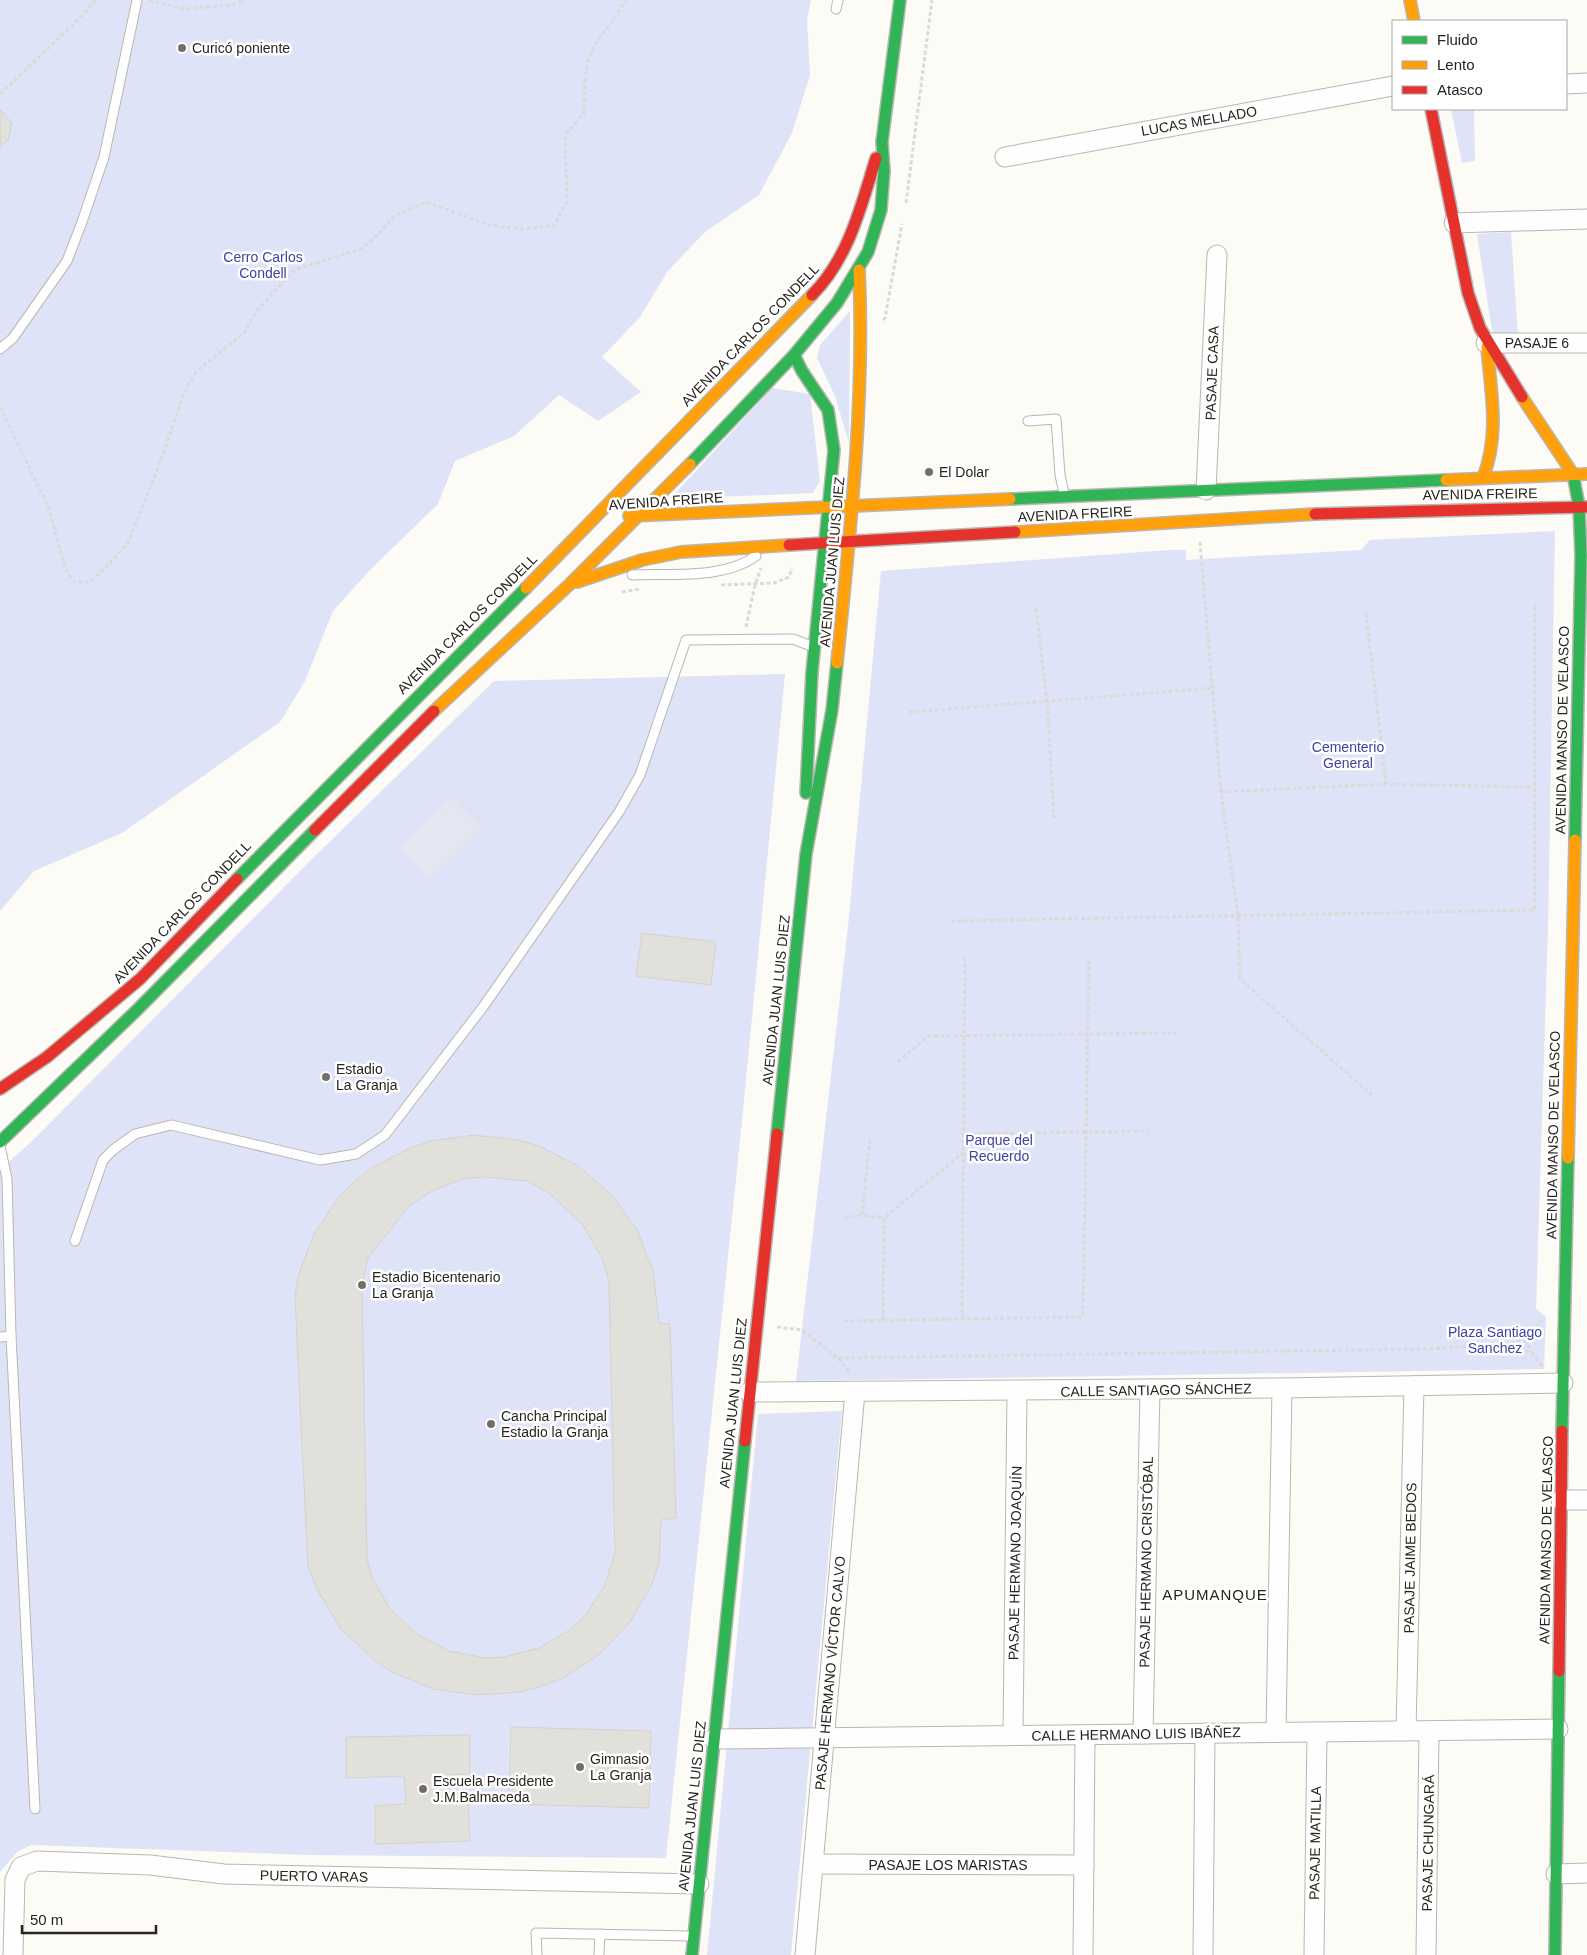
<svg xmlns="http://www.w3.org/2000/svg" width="1587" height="1955" viewBox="0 0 1587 1955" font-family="Arial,sans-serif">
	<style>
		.green { fill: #dee3f8 }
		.water { fill: #e4e7f2 }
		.building { fill: #e2e0da; stroke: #d4d2cd; fill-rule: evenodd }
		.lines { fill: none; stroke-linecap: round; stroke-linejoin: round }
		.lane-casing { stroke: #b9b7b1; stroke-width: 11 }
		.street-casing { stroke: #b9b7b1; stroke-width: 21 }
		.fast-casing { stroke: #b9b7b1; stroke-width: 14 }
		.slow-casing { stroke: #b9b7b1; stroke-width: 14 }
		.jam-casing { stroke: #b9b7b1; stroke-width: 14 }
		.path { stroke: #dbdad8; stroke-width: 3; stroke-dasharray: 4 2.5; stroke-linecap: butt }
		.lane { stroke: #fffefe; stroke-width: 9 }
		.street { stroke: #fffefe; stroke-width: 19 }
		.fast { stroke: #30b455; stroke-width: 11 }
		.slow { stroke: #ff9f0a; stroke-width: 11 }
		.jam { stroke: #e5322d; stroke-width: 11 }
		.poi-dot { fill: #726f6a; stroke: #fff; stroke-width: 2 }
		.labels { text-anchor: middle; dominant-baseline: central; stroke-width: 5; stroke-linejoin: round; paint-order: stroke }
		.poi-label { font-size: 14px; fill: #27241e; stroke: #fff; text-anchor: start }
		.street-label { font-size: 14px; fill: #27241e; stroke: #fff }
		.park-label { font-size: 14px; fill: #3d43a4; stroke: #fff }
		.neighbourhood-label { font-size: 15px; letter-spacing: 1px; fill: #27241e; stroke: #fff }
	</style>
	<rect width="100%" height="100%" fill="#fcfbf6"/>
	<g class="green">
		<path d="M0,0H811L807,20L810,75L792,133L759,195L705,232L667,272L640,317L602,357L641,392L598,421L559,395L514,436L455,461L438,504L372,568L333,611L305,681L280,722L122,833L34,871L0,911Z"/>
		<path d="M1451,109H1474L1475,161L1462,163Z"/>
		<path d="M1511,232L1518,336L1493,337L1477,234Z"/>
		<path d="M850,311L849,443L835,396L817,358L820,345Z"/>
		<path d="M772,388L810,394L820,481L813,493L670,499Z"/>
		<path d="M1555,531L1548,928L1536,1309L1546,1317L1544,1369L796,1381L848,927L881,571L1170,550H1186V560L1361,550L1370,540Z"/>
		<path d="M785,674L743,1111L666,1858L309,1855L31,1845L17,1852L0,1872V1169L30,1143L312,859L494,681Z"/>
		<path d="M842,1411L791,1955H707L758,1414Z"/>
	</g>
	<path class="water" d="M452,797L482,828L429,878L399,847Z"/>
	<g class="building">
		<path d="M0,110L12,123L8,140L0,148Z"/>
		<path d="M642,933L716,942L711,985L636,976Z"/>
		<path d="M474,1135L518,1140L539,1146L578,1166L612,1195L637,1230L653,1271L659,1323L670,1324L676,1518L661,1520L659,1563L652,1584L630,1622L600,1654L563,1678L542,1686L521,1692L477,1695L433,1689L392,1672L373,1659L340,1628L317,1589L308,1567L295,1297L298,1276L314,1234L338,1198L354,1182L371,1168L410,1148L431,1141ZM485,1177L527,1181L550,1194L583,1225L603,1260L609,1282L615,1553L604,1587L584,1617L570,1630L539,1648L504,1657L486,1658L449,1651L417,1634L390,1609L372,1577L367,1559L362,1287L368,1258L409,1206L430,1192L462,1179Z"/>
		<path d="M511,1727L651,1731L649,1808L509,1804Z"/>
		<path d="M470,1735V1774L440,1775L442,1803L468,1801L470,1841L375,1844V1806L406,1804L404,1776L346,1778V1737Z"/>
	</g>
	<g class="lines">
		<defs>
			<g id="lane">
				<path d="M836,9L838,0"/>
				<path d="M0,349L13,338L67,261L82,222L104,157L137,0"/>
				<path d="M1028,421L1056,419L1060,475L1064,493"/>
				<path d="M632,575C672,573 722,580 756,556"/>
				<path d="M0,1146L7,1179L11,1336L35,1809"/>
				<path d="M75,1241L103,1160L113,1150L135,1134L171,1125L320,1160L356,1154L385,1135L483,1007L619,812L640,775L686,640L793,639L811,646"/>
				<path d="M0,1337L11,1336"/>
				<path d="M537,1955L536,1933L691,1936"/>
				<path d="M599,1955L600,1934"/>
			</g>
			<g id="street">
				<path d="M1566,84L1587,83"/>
				<path d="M1005,157L1393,86"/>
				<path d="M1454,223L1587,219"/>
				<path d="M1486,343H1587"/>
				<path d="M1206,490L1217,255"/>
				<path d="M749,1392L1282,1388L1563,1383"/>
				<path d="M1561,1500H1587"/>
				<path d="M1406,1731L1414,1386"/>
				<path d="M1276,1732L1282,1388"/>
				<path d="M1143,1734L1150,1389"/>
				<path d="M1013,1735L1017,1391"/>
				<path d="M714,1739L1558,1729"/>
				<path d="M813,1864L1084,1865"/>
				<path d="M1556,1874L1587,1873"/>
				<path d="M13,1955L15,1880L21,1867L37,1861L150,1865L224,1874L699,1884"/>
				<path d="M805,1955L855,1392"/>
				<path d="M1083,1955L1085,1735"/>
				<path d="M1203,1955L1205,1733"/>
				<path d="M1314,1955L1317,1732"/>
				<path d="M1426,1955L1429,1731"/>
			</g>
			<g id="fast">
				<path d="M794,355L802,371L828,410L834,450L812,672L806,793"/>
				<path d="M690,464L794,355L837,303L868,252L881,210L884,171L882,142L900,0"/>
				<path d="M1573,474L1579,506L1581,555L1575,840"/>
				<path d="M1010,499L1446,480"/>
				<path d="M237,879L526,588"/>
				<path d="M777,1134L806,854L832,710L837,663"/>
				<path d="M0,1142L138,1009L315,830"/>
				<path d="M1562,1431L1568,1158"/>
				<path d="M692,1955L745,1441"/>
				<path d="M1555,1955L1559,1671"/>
			</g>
			<g id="slow">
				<path d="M1410,0L1414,21"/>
				<path d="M1522,397L1573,474"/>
				<path d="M1483,478C1500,434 1491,393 1487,347"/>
				<path d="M1446,480L1587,474"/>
				<path d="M629,516L1010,499"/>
				<path d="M1015,532L1315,514"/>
				<path d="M577,582L642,560L681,552L789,545"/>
				<path d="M526,588L812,295"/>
				<path d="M837,663C850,533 865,402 859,270"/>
				<path d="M434,711L570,584L690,464"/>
				<path d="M1568,1158L1575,840"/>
			</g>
			<g id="jam">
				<path d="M1431,109L1468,293L1480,328L1522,397"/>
				<path d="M812,295C849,258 861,206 876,158"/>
				<path d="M1315,514L1587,507"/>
				<path d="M789,545L1015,532"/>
				<path d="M315,830L434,711"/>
				<path d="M0,1089L47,1057L140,979L237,879"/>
				<path d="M745,1441L777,1134"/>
				<path d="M1559,1671L1562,1431"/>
			</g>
		</defs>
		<use href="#lane" class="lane-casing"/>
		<use href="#street" class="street-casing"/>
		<use href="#fast" class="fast-casing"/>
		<use href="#slow" class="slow-casing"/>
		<use href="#jam" class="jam-casing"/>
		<g class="path">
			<path d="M149,0L184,9L231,5L246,0"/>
			<path d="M0,94L78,20L96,0"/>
			<path d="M906,203L932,0"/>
			<path d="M883,320L885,318L902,224"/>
			<path d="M0,407L48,506L65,568L74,582H89L105,569L128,543L158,468L185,391L197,371L245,332L256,312L294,270L361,249L378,235L394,216L426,202L489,225L520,229L554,226L567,201L565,135L584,113C585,92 583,64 595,45C605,29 617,17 625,0"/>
			<path d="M1200,542L1221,792L1238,917L1240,979L1374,1097"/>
			<path d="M721,585L774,583L789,577L792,568"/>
			<path d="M622,592L640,589"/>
			<path d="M1036,608L1047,701L1054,818"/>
			<path d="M1366,613L1386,784"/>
			<path d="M746,627L755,585L761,568"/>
			<path d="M909,712L1214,688"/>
			<path d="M1221,792L1386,784L1535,787"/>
			<path d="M951,921L1535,910V603"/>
			<path d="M898,1062L928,1036L1176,1033"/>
			<path d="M965,1134L1149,1131"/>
			<path d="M862,1215L870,1139"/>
			<path d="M845,1218L862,1215L884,1218"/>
			<path d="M962,1319L965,958"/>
			<path d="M883,1320L884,1218L964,1152"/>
			<path d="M844,1321L1083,1317L1089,957"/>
			<path d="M777,1327L802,1330L838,1358L851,1374"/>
			<path d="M1525,1339L1532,1352"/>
			<path d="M1510,1344L1525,1339L1542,1321"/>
			<path d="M838,1358L1426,1349L1509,1344L1532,1353L1542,1366"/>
		</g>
		<use href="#lane" class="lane"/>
		<use href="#street" class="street"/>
		<use href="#fast" class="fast"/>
		<use href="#slow" class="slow"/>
		<use href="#jam" class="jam"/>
	</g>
	<g class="poi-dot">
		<circle cx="182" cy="48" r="5"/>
		<circle cx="929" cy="472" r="5"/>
		<circle cx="326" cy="1077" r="5"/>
		<circle cx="362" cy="1285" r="5"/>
		<circle cx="491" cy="1424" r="5"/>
		<circle cx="580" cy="1767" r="5"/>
		<circle cx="423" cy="1789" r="5"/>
	</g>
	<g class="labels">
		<g class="poi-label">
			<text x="192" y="48">Curicó poniente</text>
			<text x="939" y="472">El Dolar</text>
			<text x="336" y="1069">Estadio<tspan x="336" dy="16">La Granja</tspan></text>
			<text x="372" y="1277">Estadio Bicentenario<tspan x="372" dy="16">La Granja</tspan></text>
			<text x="501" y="1416">Cancha Principal<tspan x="501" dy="16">Estadio la Granja</tspan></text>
			<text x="590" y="1759">Gimnasio<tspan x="590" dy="16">La Granja</tspan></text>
			<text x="433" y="1781">Escuela Presidente<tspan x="433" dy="16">J.M.Balmaceda</tspan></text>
		</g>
		<g class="street-label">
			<text transform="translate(1199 121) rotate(-10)">LUCAS MELLADO</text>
			<text transform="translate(750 335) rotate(-46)">AVENIDA CARLOS CONDELL</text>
			<text x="1537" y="343">PASAJE 6</text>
			<text transform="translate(1212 373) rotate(-88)">PASAJE CASA</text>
			<text transform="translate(1480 494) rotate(-1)">AVENIDA FREIRE</text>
			<text transform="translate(666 501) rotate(-4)">AVENIDA FREIRE</text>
			<text transform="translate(1075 514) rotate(-3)">AVENIDA FREIRE</text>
			<text transform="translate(832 562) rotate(-85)">AVENIDA JUAN LUIS DIEZ</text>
			<text transform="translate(467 624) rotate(-45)">AVENIDA CARLOS CONDELL</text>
			<text transform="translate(1562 730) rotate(-89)">AVENIDA MANSO DE VELASCO</text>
			<text transform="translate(182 912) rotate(-46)">AVENIDA CARLOS CONDELL</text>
			<text transform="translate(776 1000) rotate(-84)">AVENIDA JUAN LUIS DIEZ</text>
			<text transform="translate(1553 1135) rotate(-89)">AVENIDA MANSO DE VELASCO</text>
			<text transform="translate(1156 1390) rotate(-1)">CALLE SANTIAGO SÁNCHEZ</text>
			<text transform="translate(733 1403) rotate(-84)">AVENIDA JUAN LUIS DIEZ</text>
			<text transform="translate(1546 1540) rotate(-89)">AVENIDA MANSO DE VELASCO</text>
			<text transform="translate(1410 1558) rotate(-89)">PASAJE JAIME BEDOS</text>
			<text transform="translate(1146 1562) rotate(-89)">PASAJE HERMANO CRISTÓBAL</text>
			<text transform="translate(1015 1563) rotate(-89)">PASAJE HERMANO JOAQUÍN</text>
			<text transform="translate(830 1673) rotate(-85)">PASAJE HERMANO VÍCTOR CALVO</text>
			<text transform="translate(1136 1734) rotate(-1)">CALLE HERMANO LUIS IBÁÑEZ</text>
			<text transform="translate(692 1806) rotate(-84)">AVENIDA JUAN LUIS DIEZ</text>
			<text transform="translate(1315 1843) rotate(-89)">PASAJE MATILLA</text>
			<text transform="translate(1428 1843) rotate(-89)">PASAJE CHUNGARÁ</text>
			<text x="948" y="1865">PASAJE LOS MARISTAS</text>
			<text transform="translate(314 1876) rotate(1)">PUERTO VARAS</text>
		</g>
		<g class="park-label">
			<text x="263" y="257">Cerro Carlos<tspan x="263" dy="16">Condell</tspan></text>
			<text x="1348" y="747">Cementerio<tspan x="1348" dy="16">General</tspan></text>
			<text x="999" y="1140">Parque del<tspan x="999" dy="16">Recuerdo</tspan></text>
			<text x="1495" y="1332">Plaza Santiago<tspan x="1495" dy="16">Sanchez</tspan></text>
		</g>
		<g class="neighbourhood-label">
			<text x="1215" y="1594">APUMANQUE</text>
		</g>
	</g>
	<rect x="1392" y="20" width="175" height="90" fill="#ffffff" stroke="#a9a7a5"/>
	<rect x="1402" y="36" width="25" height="8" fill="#30b455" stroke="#a9a7a5"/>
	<text x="1437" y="45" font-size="15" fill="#27241e">Fluido</text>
	<rect x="1402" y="61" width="25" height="8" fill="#ff9f0a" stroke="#a9a7a5"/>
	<text x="1437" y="70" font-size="15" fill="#27241e">Lento</text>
	<rect x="1402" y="86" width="25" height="8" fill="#e5322d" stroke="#a9a7a5"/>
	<text x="1437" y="95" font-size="15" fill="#27241e">Atasco</text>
	<path d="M22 1925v8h134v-8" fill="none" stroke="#27241e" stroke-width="2.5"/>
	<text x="30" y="1925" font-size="15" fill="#27241e" stroke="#ffffff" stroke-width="4" paint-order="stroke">50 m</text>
</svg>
